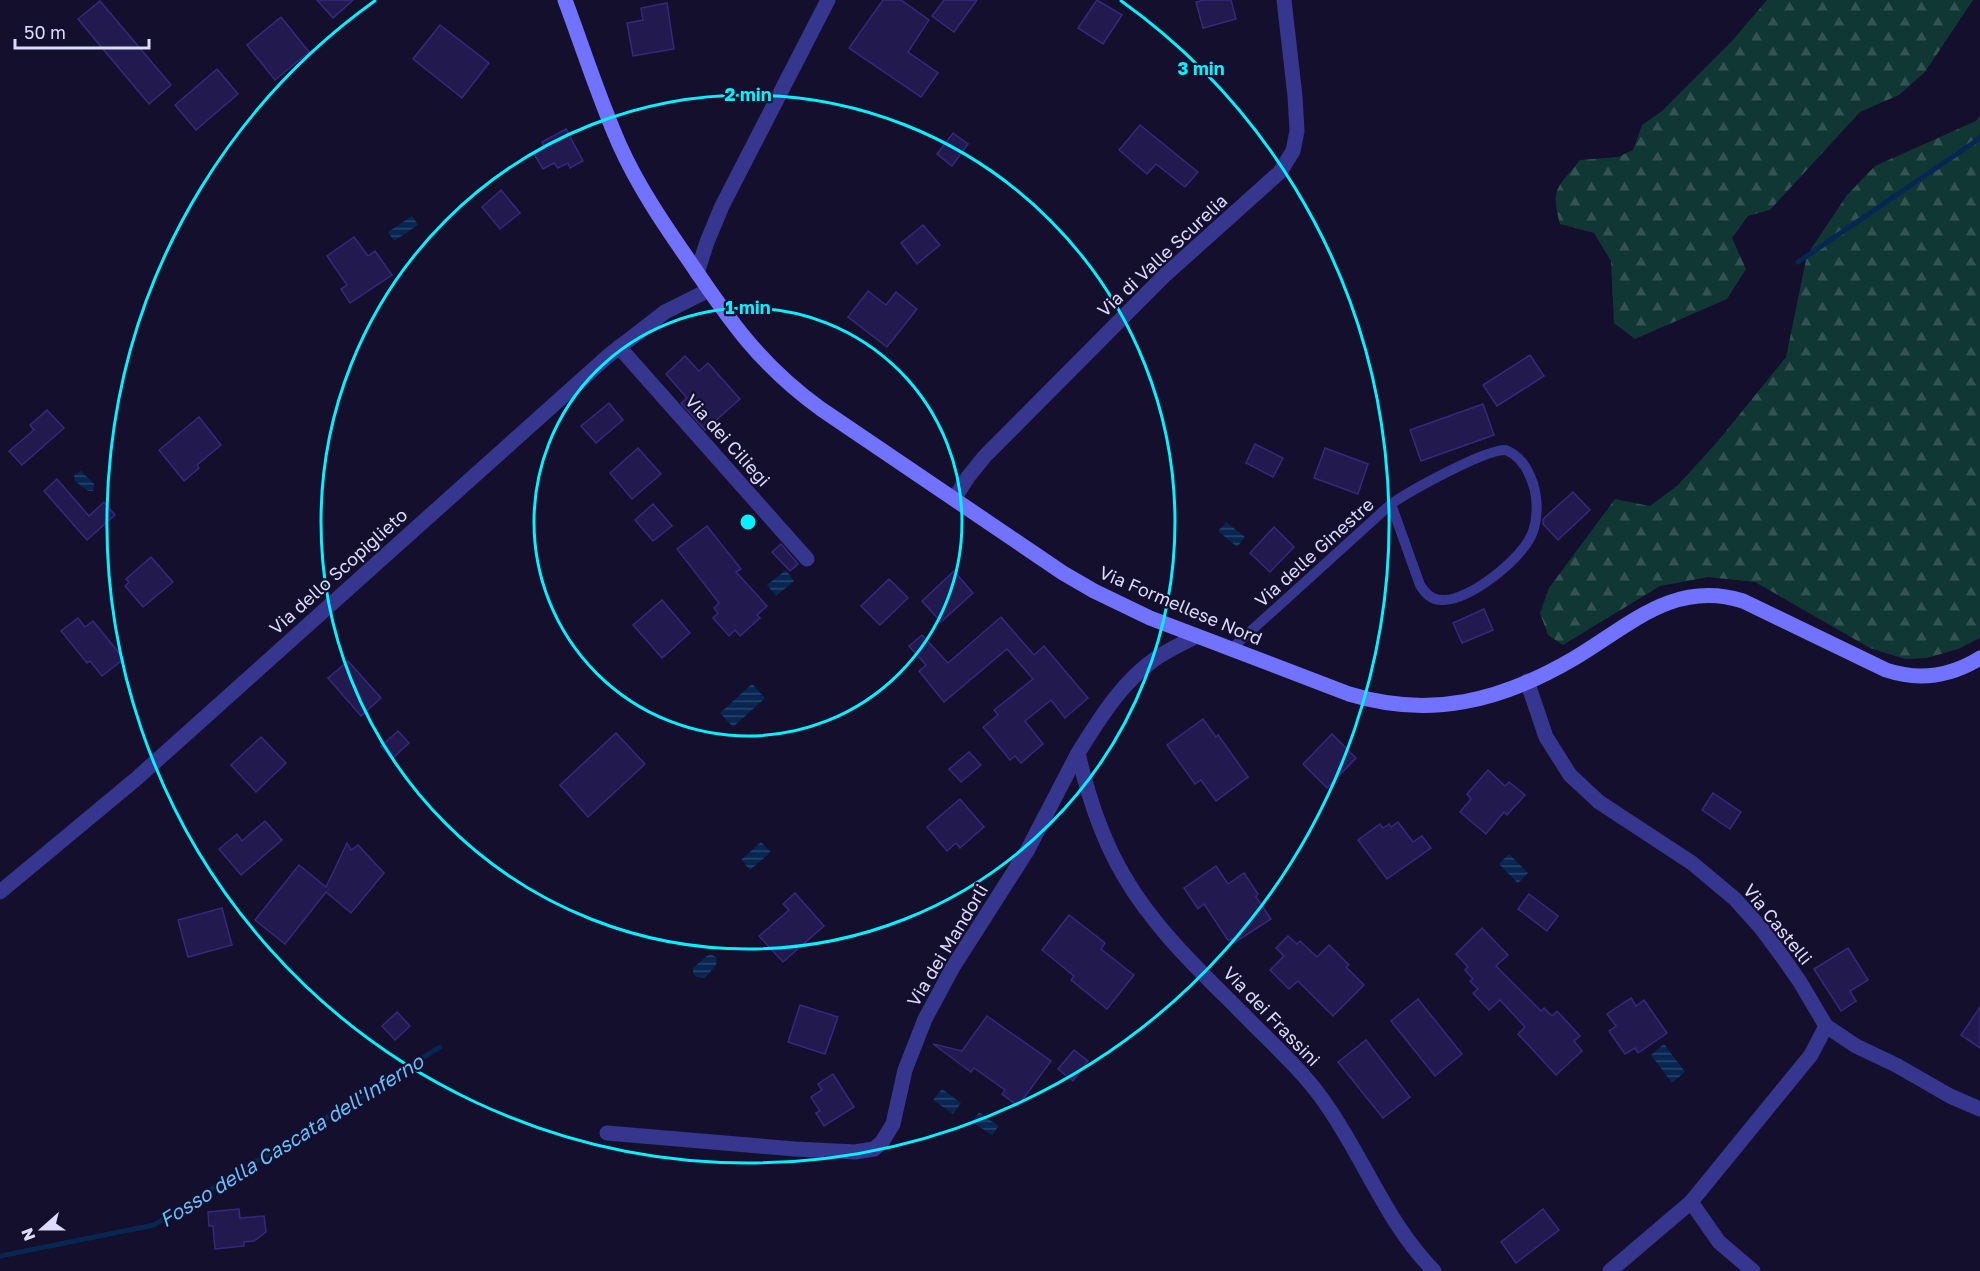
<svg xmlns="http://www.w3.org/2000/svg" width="1980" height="1271" viewBox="0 0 1980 1271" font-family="'Golos Text',sans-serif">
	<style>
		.forest { fill: url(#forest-firs) }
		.water { fill: url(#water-rules) }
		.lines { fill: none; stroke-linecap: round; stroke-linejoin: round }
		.stream { stroke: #082652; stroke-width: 5 }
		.building { fill: #22194f; stroke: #36297d; stroke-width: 1.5 }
		.lane { stroke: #36368f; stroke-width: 10 }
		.street { stroke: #36368f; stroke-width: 15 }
		.secondary { stroke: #7173ff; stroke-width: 15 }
		.ring { fill: none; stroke: #06f0ff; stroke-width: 3 }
		.labels { text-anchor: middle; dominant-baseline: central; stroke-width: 4.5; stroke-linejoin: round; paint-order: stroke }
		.street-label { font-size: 18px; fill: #dcdaff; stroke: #130f2c }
		.water-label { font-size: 20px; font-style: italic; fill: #68bfff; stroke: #130f2c }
		.centre { fill: #06f0ff; stroke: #130f2c; stroke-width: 3 }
		.ring-label { font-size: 18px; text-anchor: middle; font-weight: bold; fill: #06f0ff; stroke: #130f2c; stroke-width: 4.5; stroke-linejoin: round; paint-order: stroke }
	</style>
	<defs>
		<pattern id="forest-firs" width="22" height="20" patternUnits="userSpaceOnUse" patternTransform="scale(1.5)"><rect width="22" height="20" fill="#113734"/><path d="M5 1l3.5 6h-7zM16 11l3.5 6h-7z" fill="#335352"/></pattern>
		<pattern id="water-rules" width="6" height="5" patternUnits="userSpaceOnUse" patternTransform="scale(1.5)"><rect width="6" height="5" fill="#082652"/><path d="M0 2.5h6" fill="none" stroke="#2b456c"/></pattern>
	</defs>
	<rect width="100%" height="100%" fill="#130f2c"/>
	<g class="forest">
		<path d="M1767,0H1973L1925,72L1899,95L1860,112L1770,210L1748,216L1732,238L1746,269L1727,299L1635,339L1614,323L1611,261L1594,233L1560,224C1550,187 1558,188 1580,160L1618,157L1633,150L1642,125L1662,111L1731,42Z"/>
		<path d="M1980,115V638L1958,649L1927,658L1905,659L1870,648L1755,582L1708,577L1660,586L1563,645L1548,635L1540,613L1549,588L1615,499L1650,506L1678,485L1718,441L1786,357L1807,255L1847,195L1875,166L1976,121Z"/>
	</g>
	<g class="water">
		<path d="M412,216L418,225L394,241L388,232Z"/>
		<path d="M81,471L94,484L93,491H88L75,481L74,475Z"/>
		<path d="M1226,522L1245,537L1237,547L1218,531Z"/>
		<path d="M786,570L794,581L776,596L767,585Z"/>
		<path d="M752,684L765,698L733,727L720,713Z"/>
		<path d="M761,842L771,852L750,870L741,860Z"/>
		<path d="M1509,854L1528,873L1518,883L1499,864Z"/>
		<path d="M711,954L717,958L716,965L705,978L696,977L693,973V968L707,956Z"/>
		<path d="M1664,1044L1685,1072L1672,1083L1651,1055Z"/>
		<path d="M942,1089L961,1103L953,1114L933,1100Z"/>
		<path d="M979,1112L999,1126L992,1135L972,1122Z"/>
	</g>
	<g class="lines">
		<g class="stream">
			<path d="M1798,262L1973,143L1980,137"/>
			<path d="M0,1256L154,1225L440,1047"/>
		</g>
	</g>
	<g class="building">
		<path d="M317,0H353L333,18Z"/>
		<path d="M883,0H901L929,20L908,52L938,73L921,97L849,48Z"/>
		<path d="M944,0H977L954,32L932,16Z"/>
		<path d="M1097,0L1122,15L1103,44L1078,28Z"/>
		<path d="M1205,0H1231L1236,19L1203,28L1196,2Z"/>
		<path d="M100,1L171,85L149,104L78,19Z"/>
		<path d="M667,3L674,49L633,56L627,23L643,20L641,8Z"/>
		<path d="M281,17L309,52L275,80L247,45Z"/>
		<path d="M440,25L489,63L462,98L413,59Z"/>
		<path d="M217,69L238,94L196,130L175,105Z"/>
		<path d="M1140,125L1198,172L1185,187L1156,164L1147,174L1119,150Z"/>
		<path d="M566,129L583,161L570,168L568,163L558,168L554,163L543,169L534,154L545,148L542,142Z"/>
		<path d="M953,133L968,144L952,166L937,154Z"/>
		<path d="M501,190L520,213L500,229L482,207Z"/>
		<path d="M923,225L940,245L917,264L901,243Z"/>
		<path d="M354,237L368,256L375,251L392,275L350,303L341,289L347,285L327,256Z"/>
		<path d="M868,291L886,305L896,292L917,309L887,347L848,317Z"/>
		<path d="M1530,355L1544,376L1497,406L1483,385Z"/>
		<path d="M685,356L699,371L708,363L740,399L705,430L681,403L687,398L666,374Z"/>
		<path d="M609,403L623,420L596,443L581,426Z"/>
		<path d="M1483,404L1494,435L1421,461L1410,430Z"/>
		<path d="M47,410L64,428L22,465L9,451L34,430L30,425Z"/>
		<path d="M199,417L221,445L197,465L199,468L184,481L159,450Z"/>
		<path d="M1255,444L1283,458L1273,477L1246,463Z"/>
		<path d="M638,448L661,474L632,499L610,473Z"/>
		<path d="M1325,448L1368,464L1358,494L1314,478Z"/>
		<path d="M57,479L89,516L104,502L115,515L87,540L44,491Z"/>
		<path d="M1573,492L1590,510L1558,540L1543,524V519Z"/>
		<path d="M653,504L672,526L653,541L635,520Z"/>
		<path d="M707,526L741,569L736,572L767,606L757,615L760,618L740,636L735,630L729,636L713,618L718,613L714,608L719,603L677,549Z"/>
		<path d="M1274,527L1294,547L1270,572L1250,553Z"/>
		<path d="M781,544L798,564L790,571L772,552Z"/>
		<path d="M151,557L173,582L143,607L125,586L129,582L126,579Z"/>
		<path d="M954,571L973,593L941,622L922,601Z"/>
		<path d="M889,579L908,598L880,625L861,606Z"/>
		<path d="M662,600L690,633L662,658L633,625Z"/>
		<path d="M1484,609L1493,630L1462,643L1453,623Z"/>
		<path d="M1001,617L1034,655L1044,646L1088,698L1065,718L1051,700L1025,721L1043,744L1021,763L1015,756L1010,760L983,727L998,715L994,710L1033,679L1007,649L944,702L919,671L926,665L909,646L922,635L948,663Z"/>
		<path d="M78,618L85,627L93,621L124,659L102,676L90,661L87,663L61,631Z"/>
		<path d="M348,661L381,698L361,716L328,678Z"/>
		<path d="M1203,719L1216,737L1218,735L1248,777L1216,801L1201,780L1195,784L1167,745Z"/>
		<path d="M398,731L409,743L392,759L381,746Z"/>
		<path d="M616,733L645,764L588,817L560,785Z"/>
		<path d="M1332,734L1356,758L1327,788L1303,764Z"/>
		<path d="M261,737L286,763L256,792L231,765Z"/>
		<path d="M969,752L981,765L961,782L949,769Z"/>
		<path d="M1488,770L1505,786L1509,782L1525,795L1507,815L1504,812L1486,834L1460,812L1471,799L1467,794Z"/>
		<path d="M1713,793L1741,812L1730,829L1702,810Z"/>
		<path d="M960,799L984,827L960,848L956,843L947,851L927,827Z"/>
		<path d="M265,821L282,840L241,875L219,849L237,834L242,841Z"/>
		<path d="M1398,822L1413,842L1422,836L1431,848L1387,879L1358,840L1380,824L1383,828L1389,824L1391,827Z"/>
		<path d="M347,843L351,850L358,845L384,873L351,913L326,892L285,944L255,920L299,865L326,887Z"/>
		<path d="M1216,866L1228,884L1244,873L1258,894L1256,897L1271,919L1234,943L1231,939L1228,940L1204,904L1198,909L1184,888Z"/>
		<path d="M795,893L824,926L783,962L759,936L789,910L783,904Z"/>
		<path d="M1529,894L1558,916L1547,931L1518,909Z"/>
		<path d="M222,908L232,945L188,957L178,920Z"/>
		<path d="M1069,915L1105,943L1101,949L1134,975L1107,1009L1071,980L1074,976L1042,950Z"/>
		<path d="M1482,928L1508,955L1496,966L1541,1011L1544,1008L1552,1016L1557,1011L1580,1036L1574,1041L1582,1051L1556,1075L1518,1034L1525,1027L1500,1000L1489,1010L1473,993L1478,989L1470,981L1473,979L1465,970L1468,967L1456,954Z"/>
		<path d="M1288,936L1297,944L1300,941L1317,957L1329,945L1349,965L1346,967L1364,985L1333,1016L1298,981L1289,989L1270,970L1284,956L1276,948Z"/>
		<path d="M1848,948L1868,980L1850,991L1856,1001L1841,1011L1814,969Z"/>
		<path d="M1631,998L1636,1006L1644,1000L1667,1033L1638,1053L1635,1048L1625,1054L1609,1031L1616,1026L1607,1014Z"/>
		<path d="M1418,999L1462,1054L1435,1076L1391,1021Z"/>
		<path d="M800,1005L838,1017L825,1054L788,1042Z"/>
		<path d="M1980,1007V1048L1961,1035Z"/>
		<path d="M397,1012L410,1026L395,1040L382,1026Z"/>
		<path d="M987,1016L1051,1061L1018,1106L1002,1094L1005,1090L974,1068L971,1072L933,1044L962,1051Z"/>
		<path d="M1366,1040L1410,1097L1383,1118L1338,1062Z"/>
		<path d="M1074,1050L1088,1061L1073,1081L1058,1069Z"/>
		<path d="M833,1074L854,1107L824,1126L816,1113L820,1111L811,1097L822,1090L818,1084Z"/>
		<path d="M239,1209L240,1218L264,1216L266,1232L254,1241L244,1242V1246L215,1249L213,1226H209L208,1212Z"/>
		<path d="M1543,1209L1559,1230L1516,1263L1501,1242Z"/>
	</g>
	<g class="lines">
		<path class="lane" d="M1231,649L1391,504C1410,491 1485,449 1506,450C1518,455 1525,464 1530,476C1538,493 1539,516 1532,534C1522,559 1468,602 1442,600C1431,600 1425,593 1420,585L1391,504"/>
		<g class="street">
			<path d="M697,273L707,242L722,206L828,0"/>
			<path d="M619,347L807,559"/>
			<path d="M954,499L968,477L985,456L1164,276L1280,172L1293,151L1297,131L1295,96L1284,0"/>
			<path d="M1197,636C1183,643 1168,650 1155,659C1121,683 1100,718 1078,753C1088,796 1102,839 1124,876C1157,933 1207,977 1252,1023C1277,1048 1303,1072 1323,1100C1363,1155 1386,1223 1434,1271"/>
			<path d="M1527,681L1546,737L1570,775L1599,802L1692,863L1735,899L1761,928L1784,959L1800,982L1826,1026L1856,1046L1896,1065L1950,1096L1980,1109"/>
			<path d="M0,892L136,779L608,356L665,312L709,290"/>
			<path d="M607,1133L795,1149L855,1152L874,1149L882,1142L893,1124L905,1070L925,1019L953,967L1027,851L1078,753"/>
			<path d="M1691,1202L1719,1242L1753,1271"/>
			<path d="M1610,1271L1691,1202L1811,1055L1826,1026"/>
		</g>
		<path class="secondary" d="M565,0C583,48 599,99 620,146C638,186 663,223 688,259C729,320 760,365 821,409L1063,573L1094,591L1150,618L1349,694C1430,719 1501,701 1573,659C1628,627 1673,579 1743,601L1886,670C1919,681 1951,676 1980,658"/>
	</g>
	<g class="ring">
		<circle cx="748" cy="522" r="214"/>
		<circle cx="748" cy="522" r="427"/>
		<path d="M1120 0A641 641 0 1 1 376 0"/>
	</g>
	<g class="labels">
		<g class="street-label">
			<text transform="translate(1162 255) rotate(-43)">Via di Valle Scurelia</text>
			<text transform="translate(728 440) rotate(48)">Via dei Ciliegi</text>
			<text transform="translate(1314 552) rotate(-42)">Via delle Ginestre</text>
			<text transform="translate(338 571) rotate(-42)">Via dello Scopiglieto</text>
			<text transform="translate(1181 605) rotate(23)">Via Formellese Nord</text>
			<text transform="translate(1778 924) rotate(51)">Via Castelli</text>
			<text transform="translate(947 945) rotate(-59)">Via dei Mandorli</text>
			<text transform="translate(1272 1016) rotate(46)">Via dei Frassini</text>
		</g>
		<g class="water-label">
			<text transform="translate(291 1140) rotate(-32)">Fosso della Cascata dell'Inferno</text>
		</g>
	</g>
	<circle cx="748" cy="522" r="9" class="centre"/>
	<g class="ring-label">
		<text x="1201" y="75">3 min</text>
		<text x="748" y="101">2 min</text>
		<text x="748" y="314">1 min</text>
	</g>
	<g transform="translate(42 1229) rotate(249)" stroke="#130f2c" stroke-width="4.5" paint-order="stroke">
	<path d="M0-4.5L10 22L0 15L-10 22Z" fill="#dcdaff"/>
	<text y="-9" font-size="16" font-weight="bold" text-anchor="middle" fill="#dcdaff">N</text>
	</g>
	<path d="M15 39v9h134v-9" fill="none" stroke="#dcdaff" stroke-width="3"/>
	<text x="24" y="39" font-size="18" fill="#dcdaff" stroke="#130f2c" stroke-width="4.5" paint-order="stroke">50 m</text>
</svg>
